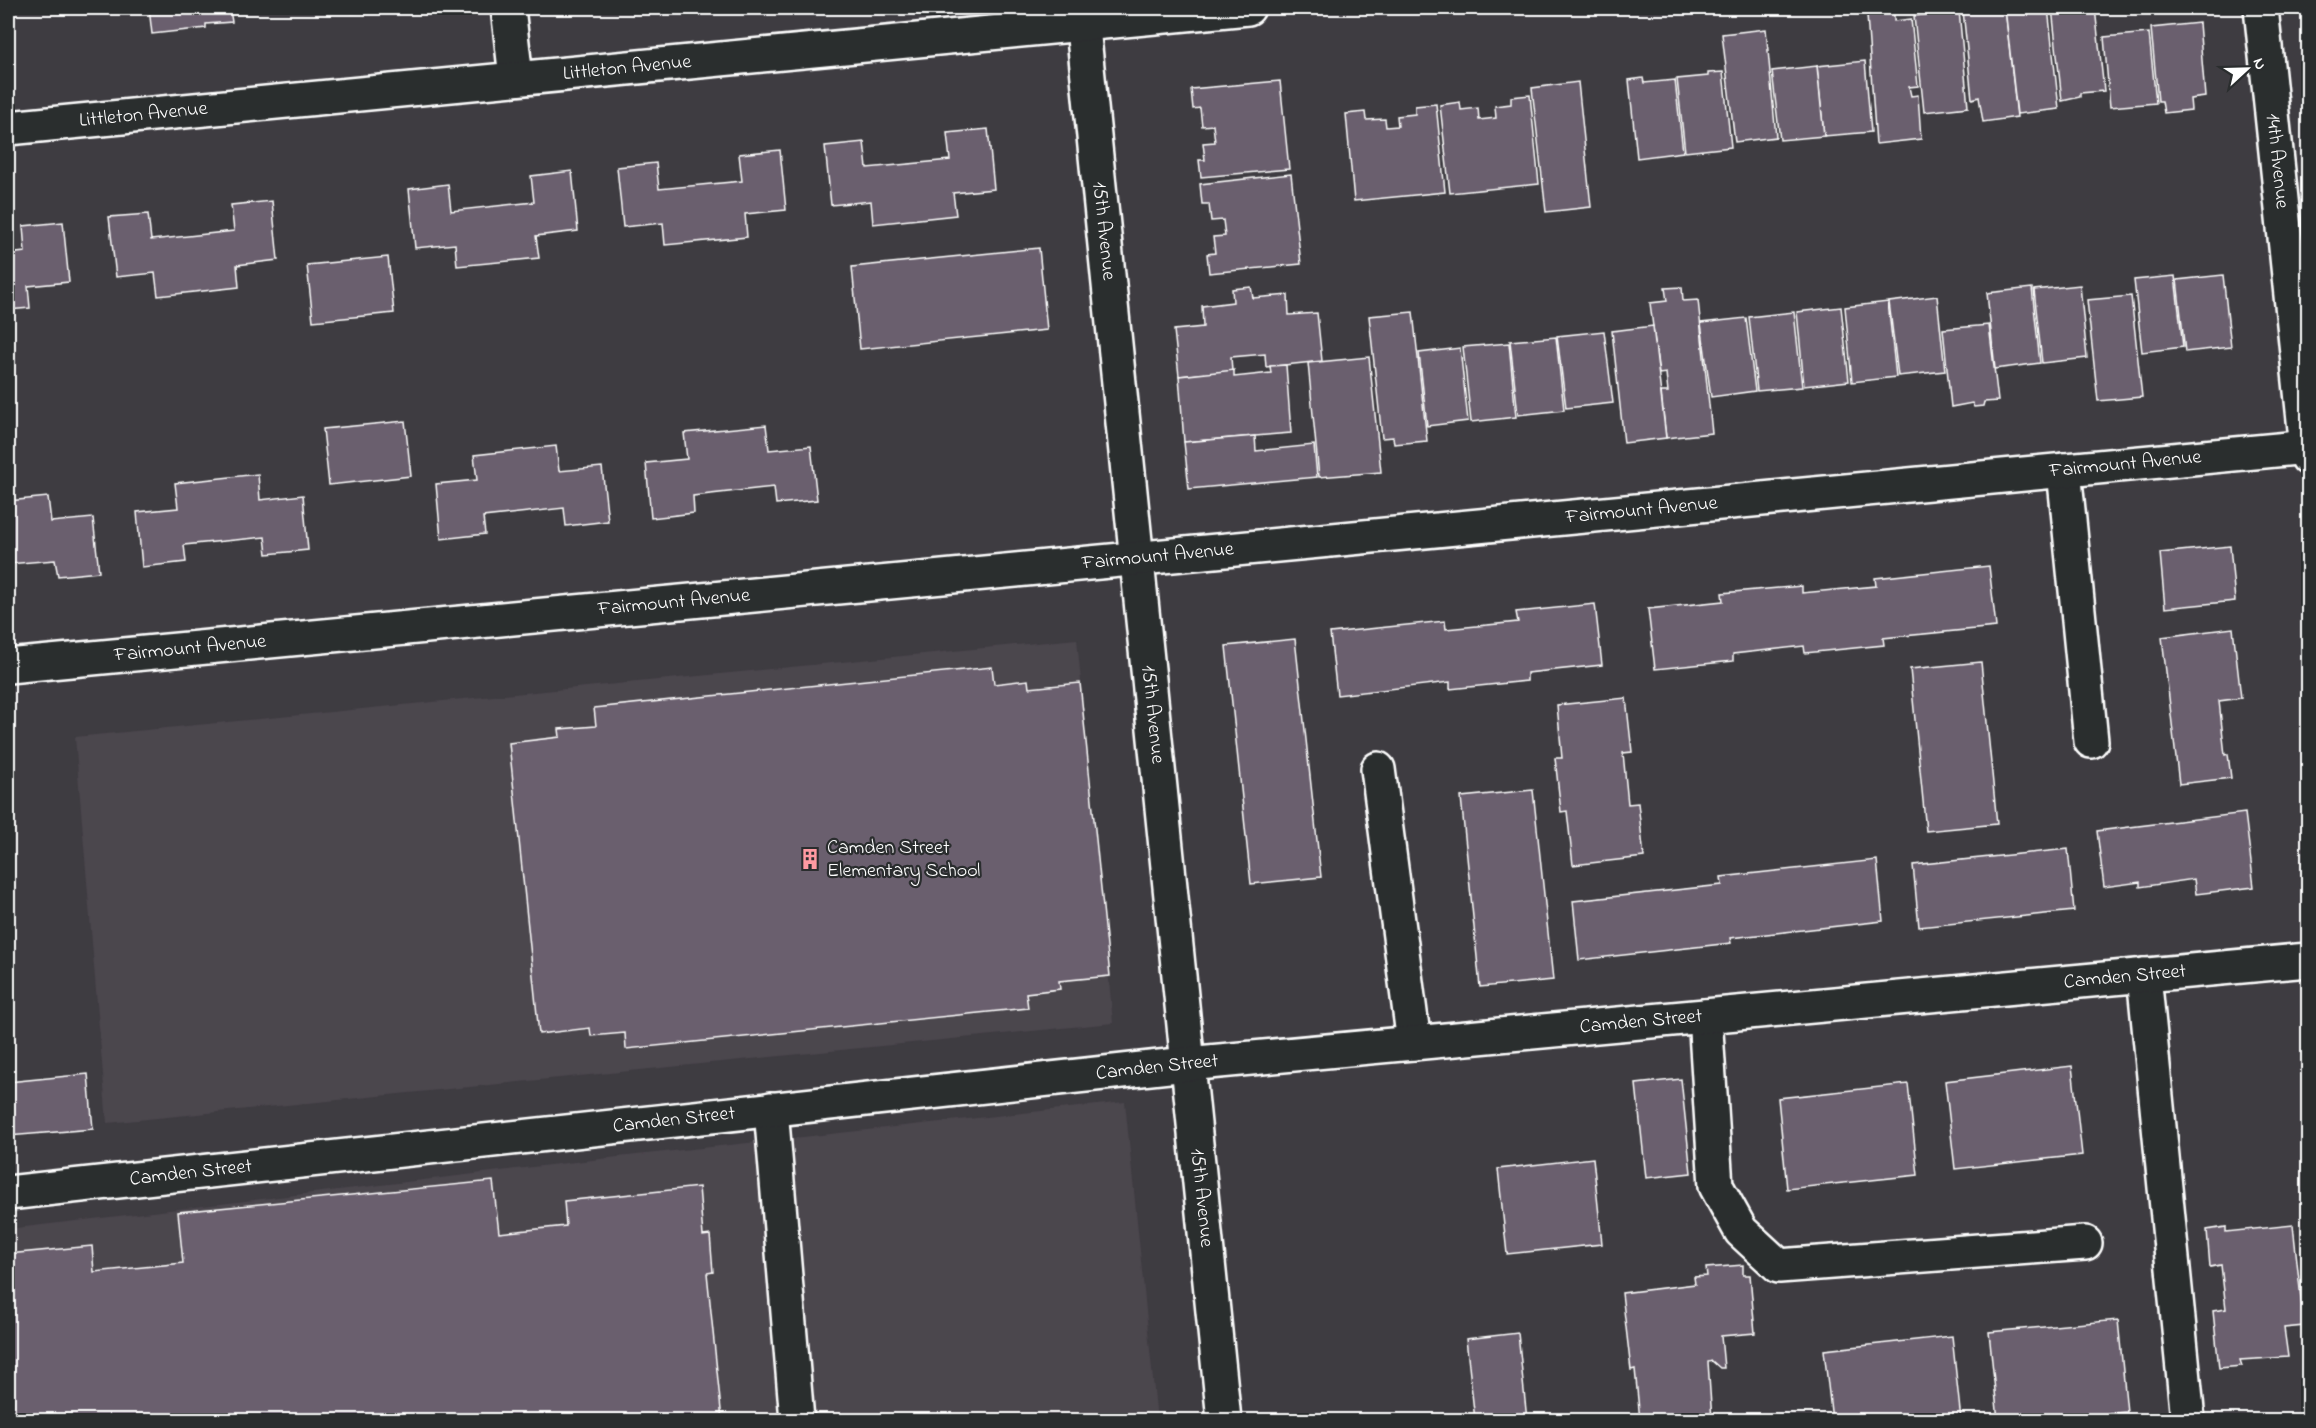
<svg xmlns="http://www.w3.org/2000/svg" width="2316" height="1428" viewBox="0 0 2316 1428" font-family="'Indie Flower',sans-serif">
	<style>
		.built { fill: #4c464e }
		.building { fill: #6b5f6e; stroke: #fff; stroke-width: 1.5 }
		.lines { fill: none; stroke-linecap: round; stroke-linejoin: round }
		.minor-casing { stroke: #fff; stroke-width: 38 }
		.minor { stroke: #2a2d2e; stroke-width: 33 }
		.labels { text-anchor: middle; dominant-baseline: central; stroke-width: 4.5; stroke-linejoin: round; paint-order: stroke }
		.street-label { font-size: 20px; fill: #fff; stroke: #2a2d2e }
		.poi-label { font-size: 20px; fill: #fff; stroke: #2a2d2e; text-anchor: start }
	</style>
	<rect width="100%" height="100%" fill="#3e3c41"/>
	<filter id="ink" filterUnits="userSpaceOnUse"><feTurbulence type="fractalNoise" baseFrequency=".0167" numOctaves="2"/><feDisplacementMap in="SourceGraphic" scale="12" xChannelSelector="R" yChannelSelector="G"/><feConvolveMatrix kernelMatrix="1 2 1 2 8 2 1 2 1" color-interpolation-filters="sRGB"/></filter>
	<g filter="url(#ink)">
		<g class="built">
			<path d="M1077,639L1113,1023L107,1123L75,737Z"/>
			<path d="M1125,1102L1157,1420H8V1229L618,1157Z"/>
		</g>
		<g class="building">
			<path d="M149,8H210L211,11L230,10L232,22L206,24V28L152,34Z"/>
			<path d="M352,8H408L352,13Z"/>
			<path d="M1989,8H2005L2017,117L1983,122L1979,97L1972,99L1963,10Z"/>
			<path d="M2005,8H2048L2059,109L2017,114Z"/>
			<path d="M2052,8H2095L2104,91L2080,93V97L2062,101Z"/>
			<path d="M1959,11L1968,107L1924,112L1914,16Z"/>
			<path d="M1894,13V21L1911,19L1918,86L1909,87L1911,96L1918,95L1921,139L1876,144L1867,15Z"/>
			<path d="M8,14L13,71L8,72Z"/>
			<path d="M2199,23L2205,97L2190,99L2191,110L2164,113L2162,101H2158L2151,28Z"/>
			<path d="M1766,29L1776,137L1735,142L1722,34Z"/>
			<path d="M2149,33L2156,103L2110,107L2104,37Z"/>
			<path d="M1865,61L1871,132L1824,136L1817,66Z"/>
			<path d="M1817,66L1824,136L1780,140L1772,71Z"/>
			<path d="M1723,72L1731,147L1685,152L1677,79L1708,76V73Z"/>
			<path d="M1643,78L1644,83L1675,80L1683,152L1637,158L1629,80Z"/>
			<path d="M1280,81L1289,169L1201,177L1199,160H1205L1203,143L1215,142L1213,125L1202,126L1200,108L1193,109L1191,89Z"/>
			<path d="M1578,82L1591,207L1546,212L1532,88Z"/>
			<path d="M1530,95L1539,184L1450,193L1440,105L1460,102L1461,110L1478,108L1479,120L1496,118L1495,106L1511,104V97Z"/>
			<path d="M1436,104L1445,192L1354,201L1346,114L1365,112L1366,120L1385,119L1386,127L1398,126L1397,116L1415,114V106Z"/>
			<path d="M988,129L994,189L953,193L956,215L873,224L871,201L831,205L825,146L864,142L867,168L950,160L947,133Z"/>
			<path d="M780,150L786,210L745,214L747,237L665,245L663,223L623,227L617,167L656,163L659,189L742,181L739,154Z"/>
			<path d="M572,171L578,231L536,236L539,258L457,266L455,244L415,248L409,189L448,184L451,211L534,202L531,176Z"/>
			<path d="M1291,174L1301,264L1209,273L1207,254L1215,253L1213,237L1225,236L1223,220L1211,221L1209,204H1202L1200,184Z"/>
			<path d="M272,201L278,260L237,265L239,287L158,296L155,273L116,277L109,217L148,214L151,240L234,231L231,205Z"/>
			<path d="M63,222L69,282L28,286L30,308L8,310V254L25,252L23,226Z"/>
			<path d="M1039,248L1047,330L860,349L852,267Z"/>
			<path d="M388,257L394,313L313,321L307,265Z"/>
			<path d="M2223,275L2231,347L2185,352L2177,280Z"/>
			<path d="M2175,276L2183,347L2142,352L2134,280Z"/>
			<path d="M2080,285L2087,358L2042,363L2034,290Z"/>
			<path d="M1251,287L1253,298L1288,295L1289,315L1317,313L1322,361L1266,367L1265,354L1231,357L1232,371L1179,376L1174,330L1203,327L1202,306L1233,302L1232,289Z"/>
			<path d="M1682,287L1683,301L1698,300L1712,433L1666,438L1661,392H1668L1666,373L1659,374L1650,303L1667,301L1665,288Z"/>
			<path d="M2032,288L2040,363L1995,369L1987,293Z"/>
			<path d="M1937,296L1945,371L1898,376L1889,302Z"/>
			<path d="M2131,296L2142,397L2098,401L2087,300Z"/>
			<path d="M1888,302L1896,377L1852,382L1845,307Z"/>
			<path d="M1841,307L1849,381L1804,386L1797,312Z"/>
			<path d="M1413,312L1427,441L1394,444L1393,437L1382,438L1369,316Z"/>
			<path d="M1794,312L1802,387L1757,391L1749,317Z"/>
			<path d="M1746,318L1755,391L1711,397L1701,323Z"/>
			<path d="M1989,325L1998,401L1984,402L1983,406L1974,407L1972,403L1951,407L1943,329Z"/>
			<path d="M1653,326L1666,438L1624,443L1612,331Z"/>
			<path d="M1604,331L1613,403L1566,408L1557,336Z"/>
			<path d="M1556,337L1564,410L1518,415L1510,341Z"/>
			<path d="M1509,343L1516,417L1471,422L1463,347Z"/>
			<path d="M1460,348L1468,421L1427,426L1419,353Z"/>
			<path d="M1369,357L1381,472L1319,477L1308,363Z"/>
			<path d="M1286,365L1291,433L1184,442L1179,376L1234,370V377L1271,373L1270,366Z"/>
			<path d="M405,421L411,476L329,485L323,429Z"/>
			<path d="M766,425L769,450L811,446L817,500L776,504L774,487L693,496L694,513L651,518L646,463L687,459L684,433Z"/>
			<path d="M1255,436L1256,451L1314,445L1317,477L1189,489L1184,442Z"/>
			<path d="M556,446L559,471L602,467L608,521L566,526L564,508L483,517L485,534L441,539L436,484L477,480L474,455Z"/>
			<path d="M258,474L260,500L303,495L308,550L267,554L265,537L184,545L186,562L142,567L137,512L178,508L175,483Z"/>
			<path d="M48,497L51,522L93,518L99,572L58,576L55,560L8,564V501Z"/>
			<path d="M2230,546L2235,601L2165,608L2160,553Z"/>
			<path d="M1989,566L1996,627L1883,638L1884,645L1805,653L1804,646L1733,654V661L1655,669L1648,609L1723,601L1722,593L1802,586V593L1876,586L1875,578Z"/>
			<path d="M1595,604L1602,665L1527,673V681L1450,689V682L1337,695L1330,633L1445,621L1446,629L1518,622L1516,612Z"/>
			<path d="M2233,628L2241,698L2219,701L2225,755L2228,754L2231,778L2179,784L2162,637Z"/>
			<path d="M1295,639L1321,877L1251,884L1226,646Z"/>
			<path d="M1981,662L1997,824L1926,831L1910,669Z"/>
			<path d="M992,667L994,684L1028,680L1029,688L1080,683L1110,976L1059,981L1060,989L1026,993L1028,1008L626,1049L625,1033L591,1036L590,1028L539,1034L509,743L560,737L559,729L596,726L594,708Z"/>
			<path d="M1626,698L1632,752L1623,753L1628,804L1638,803L1644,857L1573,865L1567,811L1561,812L1555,758H1562L1557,705Z"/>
			<path d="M1533,790L1553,980L1480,987L1461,797Z"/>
			<path d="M2245,813L2254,887L2196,894L2194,879L2140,887V882L2104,887L2097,831Z"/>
			<path d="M2068,849L2074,911L1919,927L1913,865Z"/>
			<path d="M1877,860L1883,921L1730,938L1731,943L1579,960L1573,901L1722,885L1721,877Z"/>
			<path d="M2072,1066L2082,1155L1955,1169L1945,1081Z"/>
			<path d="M88,1074L93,1129L8,1136V1082Z"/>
			<path d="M1681,1079L1691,1173L1646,1178L1636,1084Z"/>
			<path d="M1908,1084L1918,1175L1787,1189L1778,1098Z"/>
			<path d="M1593,1158L1602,1244L1507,1254L1498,1169Z"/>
			<path d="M493,1181L499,1233L566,1226L564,1201L699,1187L703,1236L710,1235L713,1272L707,1273L722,1420H8V1254L92,1246L94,1272L183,1263L178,1212Z"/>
			<path d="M2293,1225L2304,1326L2284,1328L2288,1357L2240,1360L2242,1366L2219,1368L2213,1311L2226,1309L2221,1265L2210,1267L2207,1230L2226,1227V1232Z"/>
			<path d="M1743,1265V1275H1750L1755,1333L1721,1336L1724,1368H1720L1712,1361L1708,1362L1712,1420H1640L1635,1369L1631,1370L1622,1293L1695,1284L1694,1277L1707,1276L1706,1268Z"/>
			<path d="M2118,1320L2127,1412L2030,1420H1998L1989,1332Z"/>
			<path d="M1518,1333L1527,1420H1475L1466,1339Z"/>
			<path d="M1952,1336L1961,1420H1832L1824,1350Z"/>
		</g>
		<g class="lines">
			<defs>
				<g id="minor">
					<path d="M508,8L516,78"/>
					<path id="s1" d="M1081,8L1224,1420"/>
					<path id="s2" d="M2261,8L2308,458"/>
					<path id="s3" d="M8,128L1248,8"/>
					<path d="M2064,470L2091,741"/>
					<path id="s4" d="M8,666L2308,447"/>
					<path d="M1378,769L1414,1043"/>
					<path d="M2144,975L2188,1420"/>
					<path d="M1705,1016L1716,1186L1741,1231L1779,1266L2085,1243"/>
					<path d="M771,1109L797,1420"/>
					<path id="s5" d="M8,1193L1187,1064L2308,960"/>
				</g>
			</defs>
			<use href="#minor" class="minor-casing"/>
			<use href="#minor" class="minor"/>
		</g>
	</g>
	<defs>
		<symbol id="building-bare" viewBox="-9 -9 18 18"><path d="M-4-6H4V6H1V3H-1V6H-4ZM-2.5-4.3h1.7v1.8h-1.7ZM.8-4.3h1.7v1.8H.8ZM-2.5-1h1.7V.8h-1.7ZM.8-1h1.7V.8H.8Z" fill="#ff9aa2" stroke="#2a2d2e" stroke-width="2.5" paint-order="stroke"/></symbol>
	</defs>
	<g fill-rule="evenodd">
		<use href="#building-bare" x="795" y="844" width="30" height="30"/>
	</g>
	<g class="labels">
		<g class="street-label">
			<text stroke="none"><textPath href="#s3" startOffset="622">Littleton Avenue</textPath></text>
			<text stroke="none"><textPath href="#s3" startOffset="136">Littleton Avenue</textPath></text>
			<text stroke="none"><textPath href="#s2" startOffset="154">14th Avenue</textPath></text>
			<text stroke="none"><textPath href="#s1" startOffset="224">15th Avenue</textPath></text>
			<text stroke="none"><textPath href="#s4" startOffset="2127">Fairmount Avenue</textPath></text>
			<text stroke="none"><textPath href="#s4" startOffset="1641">Fairmount Avenue</textPath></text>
			<text stroke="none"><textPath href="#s4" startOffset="1155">Fairmount Avenue</textPath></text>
			<text stroke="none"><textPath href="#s4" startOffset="669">Fairmount Avenue</textPath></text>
			<text stroke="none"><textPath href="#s4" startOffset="183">Fairmount Avenue</textPath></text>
			<text stroke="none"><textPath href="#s1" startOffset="710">15th Avenue</textPath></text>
			<text stroke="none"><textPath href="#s5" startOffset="2128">Camden Street</textPath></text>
			<text stroke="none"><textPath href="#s5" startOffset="1642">Camden Street</textPath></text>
			<text stroke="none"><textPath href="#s5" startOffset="1156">Camden Street</textPath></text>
			<text stroke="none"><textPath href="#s5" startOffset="670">Camden Street</textPath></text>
			<text stroke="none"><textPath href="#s5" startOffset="184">Camden Street</textPath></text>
			<text stroke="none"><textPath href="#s1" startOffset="1196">15th Avenue</textPath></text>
		</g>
		<g class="poi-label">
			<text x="827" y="848">Camden Street<tspan x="827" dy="23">Elementary School</tspan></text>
		</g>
	</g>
	<rect width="2316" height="1428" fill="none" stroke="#2a2d2e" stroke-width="30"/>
	<rect x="15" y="15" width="2286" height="1398" fill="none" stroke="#fff" stroke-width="2" filter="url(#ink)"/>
	<g transform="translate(2247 69) rotate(68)" stroke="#2a2d2e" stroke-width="4.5" paint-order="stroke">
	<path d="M0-4.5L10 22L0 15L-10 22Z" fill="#ffffff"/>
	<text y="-9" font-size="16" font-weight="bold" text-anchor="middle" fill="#ffffff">N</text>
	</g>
</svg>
